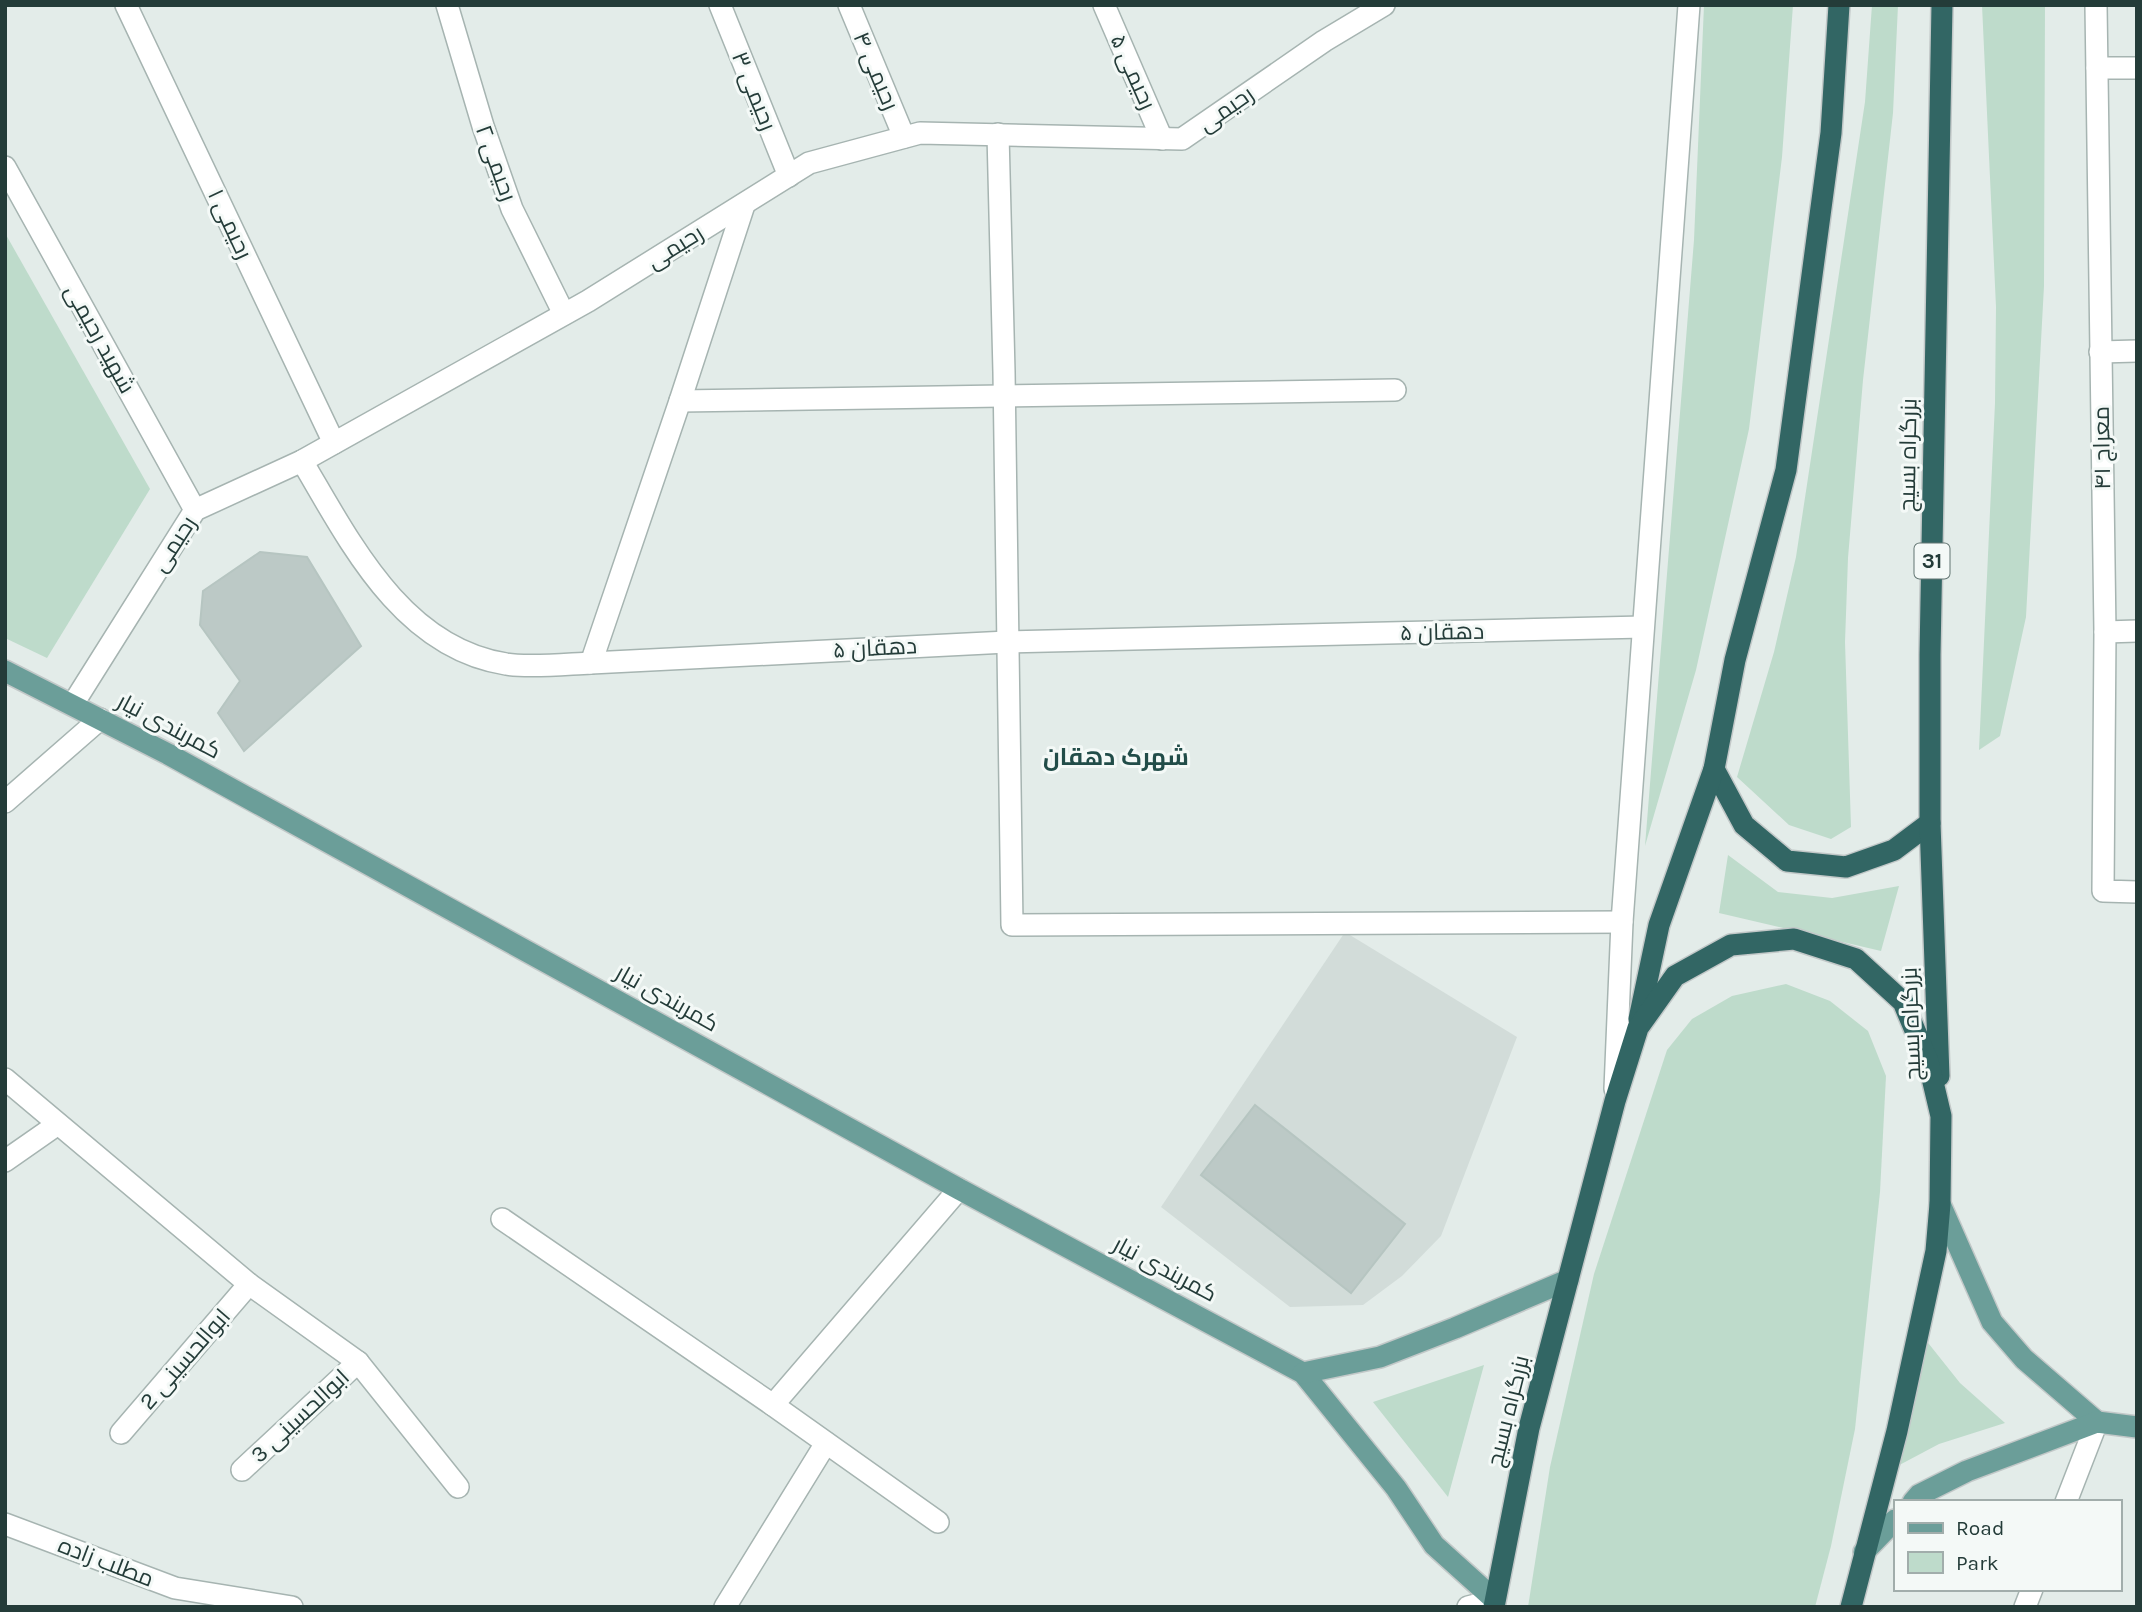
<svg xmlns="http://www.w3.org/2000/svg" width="2142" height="1612" viewBox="0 0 2142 1612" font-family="Karla,Cairo,sans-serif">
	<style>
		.built { fill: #d2dcd9 }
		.green { fill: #bedbcb }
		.building { fill: #bcc9c6; stroke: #b6c5c1; stroke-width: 2 }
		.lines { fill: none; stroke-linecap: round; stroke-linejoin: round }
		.minor-casing { stroke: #a6b4b1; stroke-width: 24 }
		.major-casing { stroke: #c2c8c8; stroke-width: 24 }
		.highway-casing { stroke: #c2c8c8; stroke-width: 24 }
		.minor { stroke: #fff; stroke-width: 21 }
		.major { stroke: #6b9e99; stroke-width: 21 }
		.highway { stroke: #326664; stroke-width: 21 }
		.labels { text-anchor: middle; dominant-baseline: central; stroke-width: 6; stroke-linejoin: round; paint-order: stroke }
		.shield { fill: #f4f9f7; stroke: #627572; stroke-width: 2 }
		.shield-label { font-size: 21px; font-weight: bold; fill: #243c39 }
		.street-label { font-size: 23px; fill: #243c39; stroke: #f4f9f7 }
		.neighbourhood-label { font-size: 24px; font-weight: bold; fill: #224d49; stroke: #f4f9f7 }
	</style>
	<rect width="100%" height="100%" fill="#e3ece9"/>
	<path class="built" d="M1345,932L1517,1037L1441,1236L1402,1276L1363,1305L1290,1307L1161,1207Z"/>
	<g class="green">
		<path d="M1704,5H1793L1782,157L1749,429L1696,670L1645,846L1694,240Z"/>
		<path d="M1872,5H1898L1893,113L1863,380L1848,558L1845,642L1851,827L1831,839L1789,825L1737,777L1774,652L1796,557L1865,102Z"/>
		<path d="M1982,5H2045L2044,286L2026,617L2000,736L1979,750L1995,403L1996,307Z"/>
		<path d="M5,233L150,489L47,658L5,638Z"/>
		<path d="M1728,855L1778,892L1832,898L1899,886L1881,951L1719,913Z"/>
		<path d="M1786,984L1830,1001L1868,1031L1886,1076L1880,1192L1855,1429L1831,1546L1815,1607H1528L1550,1467L1594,1274L1667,1050L1692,1019L1732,996Z"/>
		<path d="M1921,1334L1960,1383L2005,1423L1939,1444L1890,1470Z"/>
		<path d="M1484,1365L1448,1497L1373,1402Z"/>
	</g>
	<g class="building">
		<path d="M260,552L307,557L361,646L244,751L218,713L240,681L200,625L203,591Z"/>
		<path d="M1255,1105L1405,1224L1351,1293L1201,1175Z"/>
	</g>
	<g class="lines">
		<defs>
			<g id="minor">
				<path d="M126,5L334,443"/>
				<path d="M447,5L483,126L512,209L564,314"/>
				<path d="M720,5L789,176"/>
				<path d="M849,5L904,137"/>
				<path d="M1104,5L1162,139"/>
				<path d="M2096,5L2105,632L2103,891L2137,892"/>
				<path d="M2097,68H2137"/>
				<path d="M998,134L1004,372L1012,925L1622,922"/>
				<path d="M5,167L195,510"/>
				<path d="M744,205L680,401L591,663L1007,642L1643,627"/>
				<path d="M2100,352L2137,351"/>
				<path d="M680,401L1395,390"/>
				<path d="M302,461C350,542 402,648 506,664C528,668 567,664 591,663"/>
				<path d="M2105,632L2137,631"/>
				<path d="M73,704L195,510L302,461L588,301L809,163L920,133L1182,139L1324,41L1384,5"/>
				<path d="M5,802L100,719"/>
				<path d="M5,1079L249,1284L358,1362L458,1487"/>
				<path d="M1615,1089L1622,922L1689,5"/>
				<path d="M5,1161L58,1124"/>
				<path d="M502,1219L773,1405L938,1522"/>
				<path d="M773,1405L959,1189"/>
				<path d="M121,1433L249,1284"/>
				<path d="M242,1470L358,1362"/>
				<path d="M2066,1502L2097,1422"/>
				<path d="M5,1524L175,1588L292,1607"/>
				<path d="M725,1607L826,1443"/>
				<path d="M1468,1607L1495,1600"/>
				<path d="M2025,1607L2032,1589"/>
			</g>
			<g id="major">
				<path d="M5,671L168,754L959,1189L1303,1373L1396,1488L1434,1545L1495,1600"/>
				<path d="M1940,1204L1992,1322L2024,1359L2097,1422"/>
				<path d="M1303,1373L1380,1357L1455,1328L1568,1280"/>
				<path d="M1913,1502L1919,1495L1967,1471L2097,1422L2137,1427"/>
				<path d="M1864,1552L1895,1520"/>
			</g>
			<g id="highway">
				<path d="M1714,769L1744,825L1787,861L1846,867L1894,850L1930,823"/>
				<path d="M1639,1019L1659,925L1714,769L1735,660L1786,470L1831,133L1839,5"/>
				<path d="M1939,1076L1930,823V655L1942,5"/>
				<path d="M1494,1607L1529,1428L1615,1101L1638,1028L1675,976L1731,945L1794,939L1856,959L1903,1002L1928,1061L1941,1116L1940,1204L1936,1251L1897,1431L1851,1607"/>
			</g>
		</defs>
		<use href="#minor" class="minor-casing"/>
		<use href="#major" class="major-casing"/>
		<use href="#highway" class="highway-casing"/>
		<use href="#minor" class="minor"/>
		<use href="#major" class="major"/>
		<use href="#highway" class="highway"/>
	</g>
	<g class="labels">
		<rect class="shield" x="1914.5" y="543.5" width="35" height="35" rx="5"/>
		<g class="shield-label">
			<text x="1932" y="561">31</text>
		</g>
		<g class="street-label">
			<text transform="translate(876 71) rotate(67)">رحیمی ۴</text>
			<text transform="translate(1133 72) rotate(66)">رحیمی ۵</text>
			<text transform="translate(754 91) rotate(68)">رحیمی ۳</text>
			<text transform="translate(1226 109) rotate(-35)">رحیمی</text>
			<text transform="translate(496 163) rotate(70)">رحیمی ۲</text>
			<text transform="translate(230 224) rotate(65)">رحیمی ۱</text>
			<text transform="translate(675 247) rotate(-32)">رحیمی</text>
			<text transform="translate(100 339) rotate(61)">شهید رحیمی</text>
			<text transform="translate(2102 448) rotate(-91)">معراج ۴۱</text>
			<text transform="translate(1908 455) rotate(-89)">بزرگراه بسیج</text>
			<text transform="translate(174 544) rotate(-57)">رحیمی</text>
			<text transform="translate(1442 632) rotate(-1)">دهقان ۵</text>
			<text transform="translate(875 648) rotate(-3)">دهقان ۵</text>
			<text transform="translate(169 726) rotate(28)">کمربندی نیار</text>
			<text transform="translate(667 998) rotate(29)">کمربندی نیار</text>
			<text transform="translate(1911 1024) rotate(-92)">بزرگراه بسیج</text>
			<text transform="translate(1165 1269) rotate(28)">کمربندی نیار</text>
			<text transform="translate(185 1359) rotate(-49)">ابوالحسینی 2</text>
			<text transform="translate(1508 1411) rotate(-76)">بزرگراه بسیج</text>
			<text transform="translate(300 1416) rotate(-43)">ابوالحسینی 3</text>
			<text transform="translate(106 1562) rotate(21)">مطلب زاده</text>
		</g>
		<g class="neighbourhood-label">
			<text x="1116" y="757">شهرک دهقان</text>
		</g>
	</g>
	<rect width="2142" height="1612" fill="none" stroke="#243c39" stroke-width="14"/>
	<rect x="1894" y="1500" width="228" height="91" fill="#f4f9f7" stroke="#a1adab" stroke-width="2"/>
	<rect x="1908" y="1523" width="35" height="10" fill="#6b9e99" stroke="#a1adab" stroke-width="2"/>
	<text x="1956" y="1535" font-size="21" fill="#243c39">Road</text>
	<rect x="1908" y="1552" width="35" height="21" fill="#bedbcb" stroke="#a1adab" stroke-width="2"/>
	<text x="1956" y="1570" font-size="21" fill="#243c39">Park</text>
</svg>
